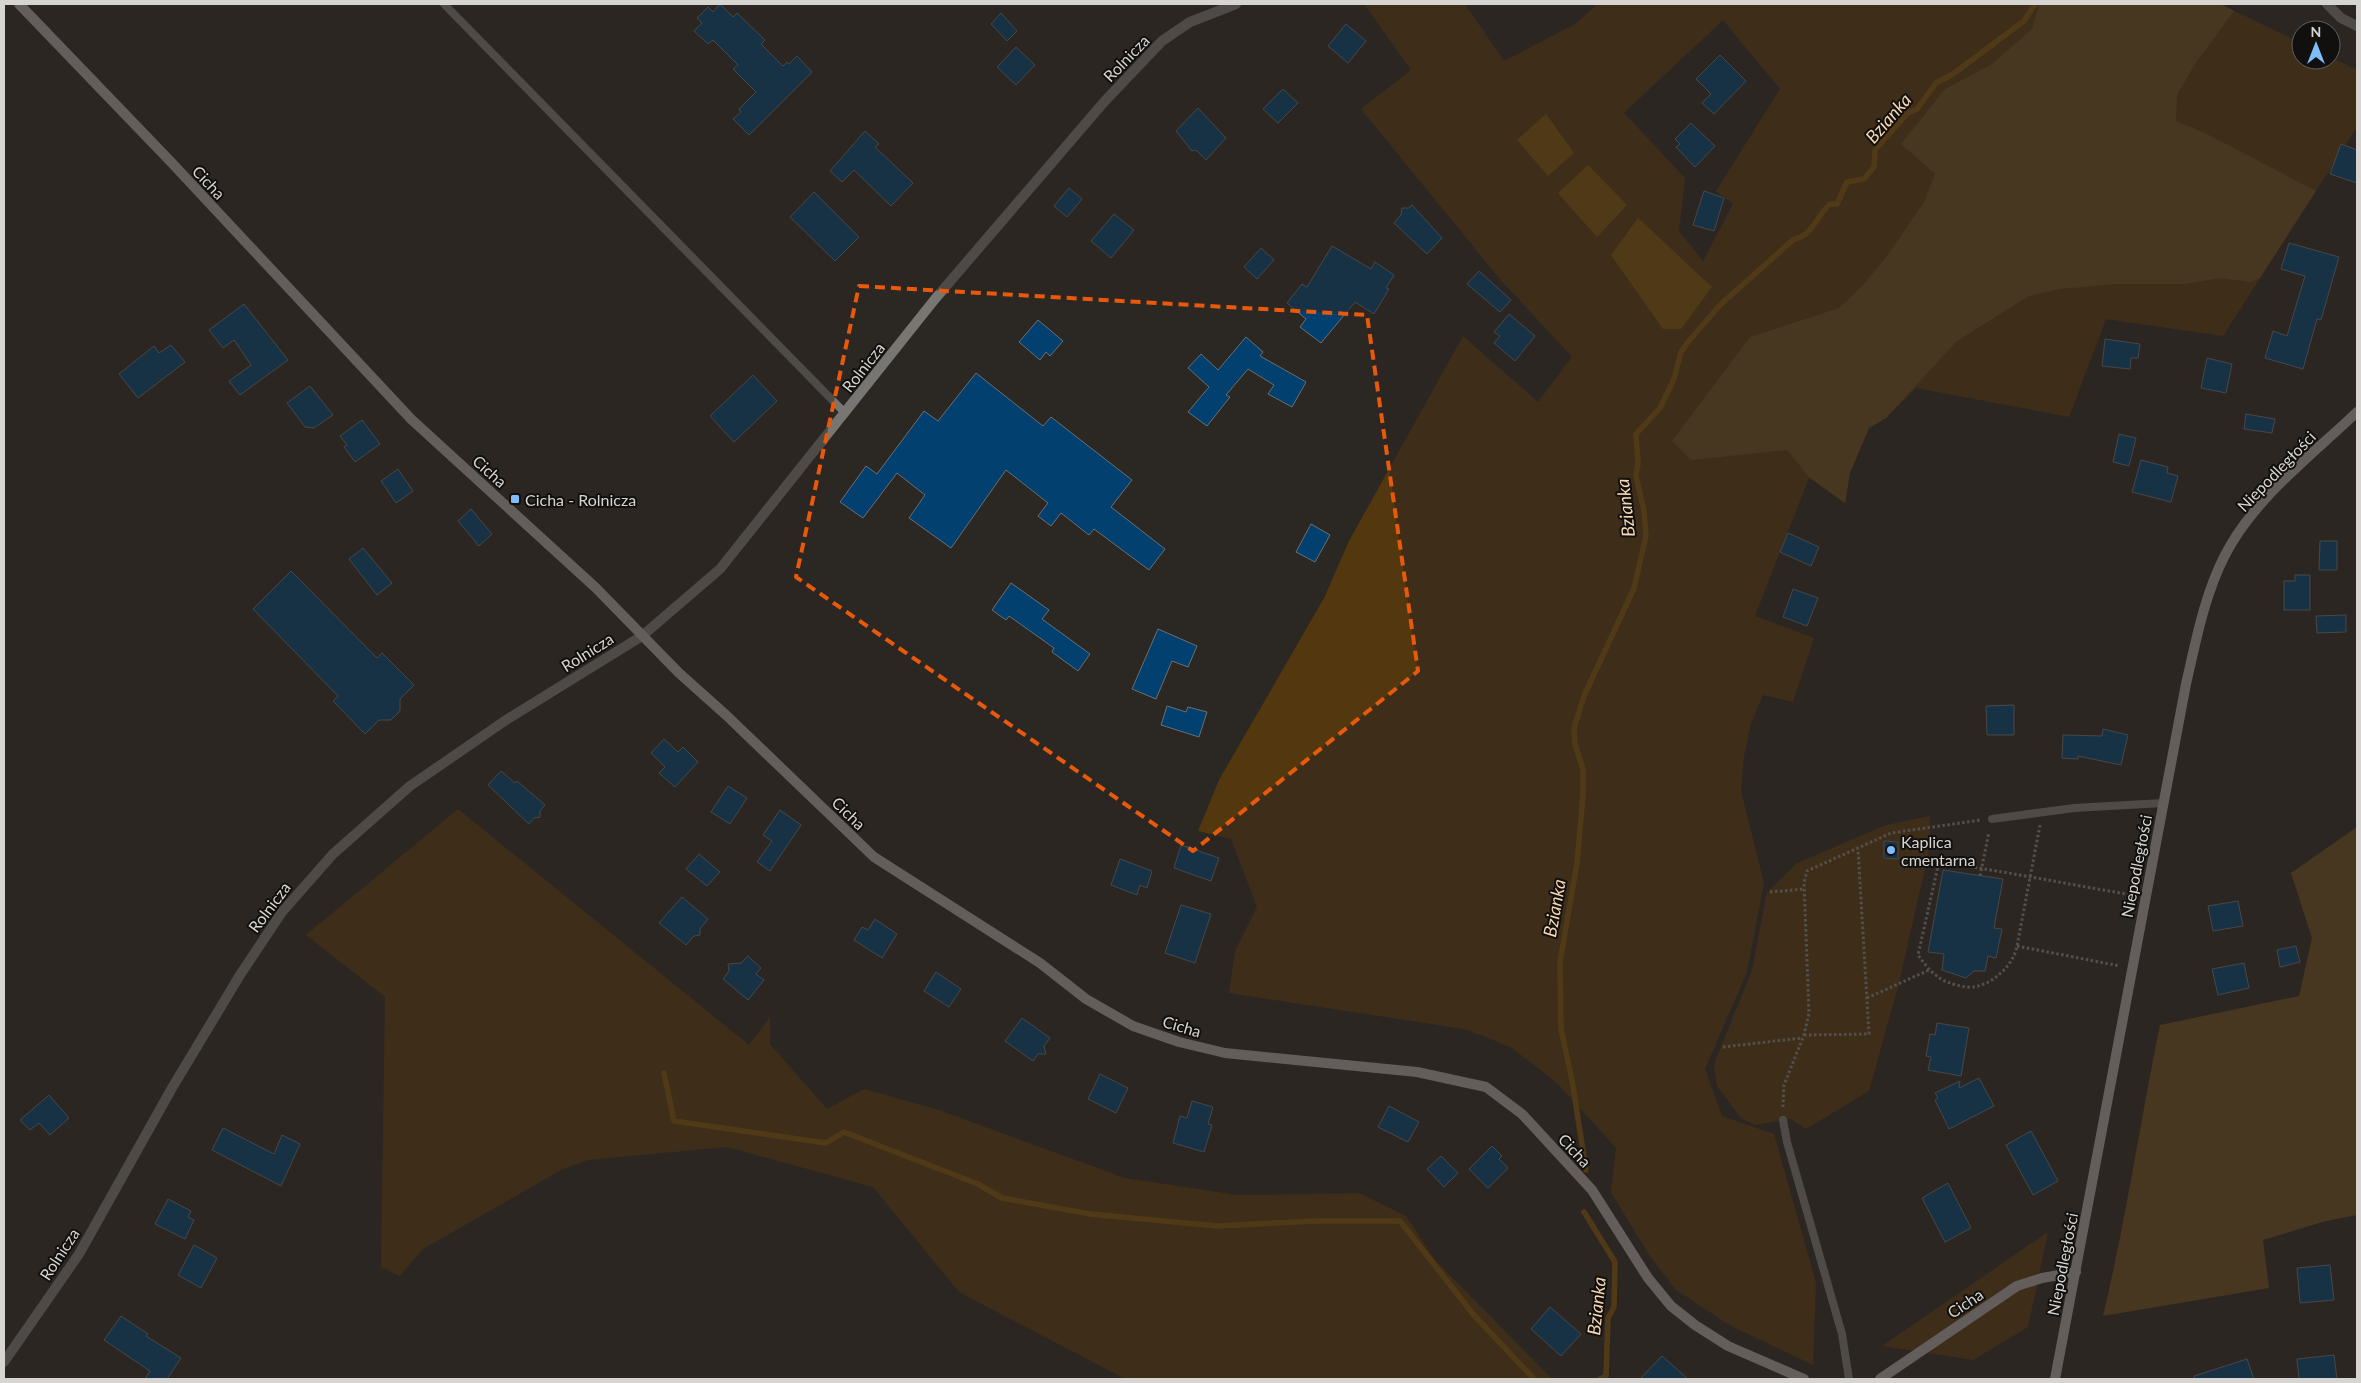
<svg xmlns="http://www.w3.org/2000/svg" width="2361" height="1383" viewBox="0 0 2361 1383" font-family="Lato,sans-serif">
	<style>
		.green { fill: #53370e; fill-rule: evenodd }
		.forest { fill: #69491e }
		.water { fill: #7d5109 }
		.lines { fill: none; stroke-linecap: round; stroke-linejoin: round }
		.stream { stroke: #7d5109; stroke-width: 5.5 }
		.building { fill: #02416f; stroke: #6a6f74 }
		.path { stroke: #84817d; stroke-width: 3; stroke-dasharray: 2.5 2.5; stroke-linecap: butt }
		.lane { stroke: #787673; stroke-width: 8 }
		.street { stroke: #787673; stroke-width: 10 }
		.secondary { stroke: #a6a29f; stroke-width: 10 }
		.marked { fill: none; stroke: #e8590c; stroke-width: 4; stroke-dasharray: 10 6; stroke-linejoin: round }
		.poi-dot { fill: #7ebdf9; stroke: #12100e; stroke-width: 2 }
		.labels { text-anchor: middle; dominant-baseline: central; stroke-width: 4; stroke-linejoin: round; paint-order: stroke }
		.street-label { font-size: 16px; fill: #d7d5d2; stroke: #12100e }
		.poi-label { font-size: 16px; fill: #d7d5d2; stroke: #12100e; text-anchor: start }
		.water-label { font-size: 18px; font-style: italic; fill: #f7d8b2; stroke: #12100e }
	</style>
	<rect width="100%" height="100%" fill="#2b2722"/>
	<g class="green">
		<path d="M1364,4H1465L1504,61L1575,24L1598,4H2220L2301,43V60H2331V57L2357,70V127L2223,336L2106,319L2069,417L1916,388L1886,418L1869,428L1850,473L1845,503L1809,478L1755,616L1814,638L1793,702L1763,695L1751,723L1744,756L1741,791L1764,883L1747,972L1705,1069L1722,1116L1774,1134L1816,1283L1813,1365L1731,1326L1675,1289L1649,1255L1611,1192L1616,1148L1557,1083L1512,1048L1486,1037L1464,1029L1229,993L1235,951L1257,907L1231,839L1198,831L1219,780L1324,598L1349,541L1463,336L1538,402L1572,357L1499,278L1361,109L1411,70ZM1723,20L1780,89L1716,191L1733,204L1703,261L1679,231L1685,178L1624,113Z"/>
		<path d="M458,809L749,1045L770,1017V1044L827,1109L864,1089L939,1110L1125,1178L1237,1195L1359,1193L1406,1216L1435,1260L1552,1379H1125L959,1292L873,1187L727,1147L588,1160L561,1170L423,1249L400,1276L381,1267L385,997L306,935Z"/>
		<path d="M1930,816V846L1899,983L1869,1091L1806,1129L1791,1119L1755,1125L1741,1118L1717,1086L1714,1064L1752,970L1767,892L1797,863L1886,825Z"/>
		<path d="M2048,1232L2028,1327L1973,1360L1882,1346Z"/>
	</g>
	<g class="forest">
		<path d="M2039,4H2221L2234,11L2195,64L2177,95L2176,121L2205,133L2316,191L2260,278L2250,282L2221,278L2184,284H2118L2060,289L2029,296L1957,341L1886,418L1869,428L1850,473L1845,503L1809,477L1787,450L1691,460L1672,441L1750,337L1839,308L1865,283L1889,253L1924,202L1935,174L1901,144L1945,89L1992,64L2032,29Z"/>
		<path d="M2357,827V1215L2326,1221L2263,1240L2269,1288L2103,1316C2126,1220 2140,1122 2160,1025L2299,996L2312,938L2291,873Z"/>
	</g>
	<g class="water">
		<path d="M1546,114L1574,153L1548,176L1517,140Z"/>
		<path d="M1588,165L1627,205L1597,237L1558,193Z"/>
		<path d="M1638,218L1712,287L1681,329H1663L1611,255Z"/>
	</g>
	<g class="lines">
		<g class="stream">
			<path d="M664,1073L674,1121L826,1143L844,1132L978,1184L1002,1198L1090,1214L1217,1226L1316,1221H1400L1473,1314L1534,1379"/>
			<path d="M1586,1170L1572,1080L1561,1029L1560,962L1577,863L1583,795V769L1575,744L1574,728L1584,696L1634,588L1646,536L1644,511L1636,476L1638,463L1636,434L1660,408L1674,379L1681,352L1688,342L1720,305L1794,239C1813,236 1816,216 1830,204H1837L1847,182L1864,179L1874,167L1875,150L1908,113L1917,109L1936,83L1953,74L2024,21L2035,4"/>
			<path d="M1584,1212L1615,1262L1614,1307L1608,1318L1606,1376L1600,1379"/>
		</g>
	</g>
	<g class="building">
		<path d="M720,4L733,17L737,13L765,40L761,44L783,66L787,62L789,64L797,56L812,72L749,135L733,119L741,112L739,109L756,92L733,69L738,65L713,40L708,44L694,31L702,23L697,18L708,7L713,12Z"/>
		<path d="M1001,13L1017,31L1007,41L991,24Z"/>
		<path d="M1346,24L1366,41L1348,63L1328,46Z"/>
		<path d="M1016,47L1035,65L1016,85L997,67Z"/>
		<path d="M1720,55L1746,81L1714,114L1702,103L1711,94L1696,79Z"/>
		<path d="M1283,89L1298,103L1278,123L1263,109Z"/>
		<path d="M1198,108L1226,138L1206,160L1196,150L1192,151L1176,131Z"/>
		<path d="M1691,123L1715,146L1695,167L1676,147L1680,144L1675,139Z"/>
		<path d="M865,131L879,144L875,147L913,183L891,206L854,170L842,182L830,171Z"/>
		<path d="M2341,144L2357,150V183L2330,174Z"/>
		<path d="M1069,188L1082,199L1067,217L1054,206Z"/>
		<path d="M1704,191L1724,198L1714,231L1693,225Z"/>
		<path d="M814,192L859,237L835,261L790,217Z"/>
		<path d="M1412,205L1442,238L1427,254L1394,223L1401,215L1402,208H1409Z"/>
		<path d="M1114,214L1134,230L1111,258L1091,241Z"/>
		<path d="M2289,243L2339,257L2321,320L2317,319L2303,369L2265,358L2273,331L2287,336L2305,276L2281,269Z"/>
		<path d="M1332,246L1371,269L1375,262L1394,275L1386,288L1389,289L1374,314L1355,302L1321,343L1300,327L1306,319L1287,303L1302,284L1307,287Z"/>
		<path d="M1261,248L1274,260L1257,279L1244,267Z"/>
		<path d="M1479,271L1511,300L1500,312L1467,284Z"/>
		<path d="M244,304L288,360L240,395L229,381L251,365L234,340L223,348L209,330Z"/>
		<path d="M1509,314L1535,336L1515,361L1494,343L1500,336L1494,332Z"/>
		<path d="M1038,320L1063,341L1050,356L1046,352L1040,360L1019,342Z"/>
		<path d="M1246,337L1263,352L1260,356L1306,382L1292,407L1268,394L1274,385L1248,369L1226,395L1230,397L1207,426L1188,412L1209,387L1188,368L1201,354L1218,370Z"/>
		<path d="M2105,339L2140,344L2138,358H2131L2130,369L2102,366Z"/>
		<path d="M171,345L185,362L138,398L119,374L154,346L159,353Z"/>
		<path d="M2207,358L2232,364L2226,393L2201,388Z"/>
		<path d="M976,373L1043,426L1051,417L1132,480L1111,507L1165,549L1149,570L1094,529L1089,535L1061,513L1051,526L1038,516L1048,503L1006,470L951,548L909,518L925,495L897,473L863,518L840,502L866,466L877,474L924,411L938,421Z"/>
		<path d="M753,375L777,401L734,442L710,416Z"/>
		<path d="M310,386L333,415L314,428L305,427L287,403Z"/>
		<path d="M2246,414L2275,419L2272,433L2244,429Z"/>
		<path d="M362,420L380,444L355,462L344,447L347,445L340,436Z"/>
		<path d="M2119,434L2136,438L2129,466L2113,462Z"/>
		<path d="M2141,460L2168,467L2167,473L2178,476L2171,502L2132,492Z"/>
		<path d="M398,469L413,491L396,503L381,481Z"/>
		<path d="M471,509L492,534L479,546L458,521Z"/>
		<path d="M1311,524L1330,535L1315,562L1296,552Z"/>
		<path d="M1788,533L1819,547L1811,566L1780,552Z"/>
		<path d="M2320,541H2337V570H2319Z"/>
		<path d="M363,548L392,583L377,595L349,559Z"/>
		<path d="M291,571L377,658L382,653L414,685L400,699V711L391,720H379L365,734L333,701L338,696L253,609Z"/>
		<path d="M2295,575H2310V610H2284V581H2295Z"/>
		<path d="M1011,583L1049,610L1042,619L1090,654L1078,671L1052,652L1054,648L1009,616L1006,620L992,610Z"/>
		<path d="M1793,589L1818,598L1807,626L1783,617Z"/>
		<path d="M2346,615V632L2317,633L2316,616Z"/>
		<path d="M1158,629L1197,646L1188,667L1172,661L1156,699L1132,689Z"/>
		<path d="M2014,705V735H1987L1986,706Z"/>
		<path d="M1167,706L1186,712L1188,707L1207,712L1199,737L1161,725Z"/>
		<path d="M2103,729L2128,735L2121,765L2078,756V759L2062,758L2063,735L2102,736Z"/>
		<path d="M664,739L678,752L683,747L698,762L675,787L659,773L665,767L651,753Z"/>
		<path d="M501,771L515,783L517,781L545,805L540,811V817L534,818L529,824L488,785Z"/>
		<path d="M728,786L747,798L730,824L711,812Z"/>
		<path d="M780,810L801,825L770,871L757,862L772,841L763,835Z"/>
		<path d="M1884,841L1898,842V859L1884,858Z"/>
		<path d="M1181,845L1219,858L1211,881L1174,868Z"/>
		<path d="M699,854L720,872L707,886L686,869Z"/>
		<path d="M1120,859L1152,871L1147,888L1140,885L1137,895L1111,885Z"/>
		<path d="M1943,870L2003,879L1994,928L2002,929L1996,958L1988,956L1985,971H1974L1966,978L1942,970L1944,954L1928,952Z"/>
		<path d="M682,897L708,919L700,929V935L694,936L686,945L659,923Z"/>
		<path d="M2238,901L2243,926L2213,931L2208,906Z"/>
		<path d="M1181,905L1211,914L1195,963L1165,953Z"/>
		<path d="M875,919L897,934L882,958L854,940L862,927L868,930Z"/>
		<path d="M2296,946L2300,962L2280,967L2277,950Z"/>
		<path d="M748,956L761,968L756,974L764,980L748,1000L723,979L729,971L728,964L741,963Z"/>
		<path d="M2244,963L2249,988L2218,995L2212,969Z"/>
		<path d="M936,972L961,989L949,1007L924,991Z"/>
		<path d="M1022,1018L1050,1038L1044,1046L1046,1054H1038L1033,1061L1005,1041Z"/>
		<path d="M1937,1023L1969,1028L1961,1076L1928,1070L1931,1057L1926,1056L1930,1034L1935,1035Z"/>
		<path d="M1100,1074L1128,1088L1116,1113L1088,1099Z"/>
		<path d="M1979,1078L1994,1106L1949,1129L1935,1100L1938,1098L1935,1093L1960,1081L1959,1088Z"/>
		<path d="M49,1095L69,1118L50,1135L39,1123L30,1130L20,1120Z"/>
		<path d="M1192,1101L1213,1107L1208,1124L1212,1125L1204,1152L1173,1143L1180,1116L1187,1118Z"/>
		<path d="M1389,1106L1419,1122L1408,1142L1378,1127Z"/>
		<path d="M223,1128L274,1154L282,1135L300,1144L281,1186L212,1150Z"/>
		<path d="M2031,1131L2058,1181L2033,1195L2006,1145Z"/>
		<path d="M1492,1146L1502,1156L1499,1159L1508,1168L1488,1188L1469,1169Z"/>
		<path d="M1441,1156L1458,1173L1444,1187L1427,1169Z"/>
		<path d="M1948,1183L1971,1228L1945,1242L1922,1198Z"/>
		<path d="M168,1199L191,1211L188,1217L194,1220L185,1239L155,1224Z"/>
		<path d="M194,1245L217,1258L201,1288L178,1275Z"/>
		<path d="M2330,1265L2334,1300L2300,1303L2297,1268Z"/>
		<path d="M1550,1307L1581,1334L1561,1356L1531,1329Z"/>
		<path d="M121,1316L148,1334L146,1336L181,1358L167,1379H145L150,1371L104,1340Z"/>
		<path d="M2334,1355L2337,1379H2299L2297,1359Z"/>
		<path d="M1662,1356L1688,1379H1640Z"/>
		<path d="M2247,1359L2254,1379H2195L2194,1376Z"/>
	</g>
	<g class="lines">
		<g class="path">
			<path d="M2040,825L2017,946C2014,965 1992,985 1973,987C1967,988 1955,985 1950,983C1936,979 1926,966 1918,955L1939,862C2003,871 2067,884 2132,895"/>
			<path d="M1980,876L1989,832"/>
			<path d="M1770,892L1804,889"/>
			<path d="M2017,946L2120,966"/>
			<path d="M1867,998L1929,970"/>
			<path d="M1804,1035L1869,1034L1858,849"/>
			<path d="M1723,1047L1802,1038"/>
			<path d="M1783,1107L1784,1085L1804,1035L1809,1013L1804,883L1807,871L1891,833L1981,820"/>
		</g>
		<g class="lane">
			<path d="M444,4L845,413"/>
			<path d="M1992,819L2074,808L2163,803"/>
			<path d="M1783,1120L1787,1142L1842,1334L1849,1379"/>
		</g>
		<g class="street">
			<path d="M2327,4L2341,18L2357,26"/>
			<path d="M4,1362L79,1254L172,1088L240,975L282,912L333,854L410,786L506,720L642,636L720,569L935,299L1104,102L1162,41L1190,22L1236,4"/>
		</g>
		<g class="secondary">
			<path d="M19,4L171,162L411,419L596,588L679,673L726,715L874,857L1040,963L1086,999L1133,1026L1179,1042L1225,1053L1417,1072L1486,1087L1522,1114L1592,1190L1648,1278L1671,1306L1695,1325L1728,1346L1804,1379"/>
			<path d="M1880,1379L2017,1286L2042,1278L2076,1272"/>
			<path d="M2055,1379L2186,684C2196,641 2204,597 2224,557C2253,499 2311,456 2357,412"/>
		</g>
	</g>
	<path d="M0 0H2361V1383H0ZM859,286L1367,315L1418,671L1193,851L796,577Z" fill="#2b2722" fill-opacity=".55" fill-rule="evenodd"/>
	<path class="marked" d="M859,286L1367,315L1418,671L1193,851L796,577Z"/>
	<g class="poi-dot">
		<rect x="510" y="494" width="10" height="10" rx="2.5"/>
		<circle cx="1891" cy="850" r="5"/>
	</g>
	<g class="labels">
		<g class="street-label">
			<text transform="translate(1126 58) rotate(-46)">Rolnicza</text>
			<text transform="translate(209 182) rotate(47)">Cicha</text>
			<text transform="translate(863 367) rotate(-52)">Rolnicza</text>
			<text transform="translate(490 471) rotate(42)">Cicha</text>
			<text transform="translate(2276 471) rotate(-46)">Niepodległości</text>
			<text transform="translate(587 652) rotate(-32)">Rolnicza</text>
			<text transform="translate(849 813) rotate(44)">Cicha</text>
			<text transform="translate(2136 866) rotate(-79)">Niepodległości</text>
			<text transform="translate(269 907) rotate(-53)">Rolnicza</text>
			<text transform="translate(1182 1026) rotate(16)">Cicha</text>
			<text transform="translate(1575 1150) rotate(47)">Cicha</text>
			<text transform="translate(59 1254) rotate(-57)">Rolnicza</text>
			<text transform="translate(2062 1264) rotate(-79)">Niepodległości</text>
			<text transform="translate(1965 1303) rotate(-34)">Cicha</text>
		</g>
		<g class="poi-label">
			<text x="525" y="499">Cicha - Rolnicza</text>
			<text x="1901" y="841">Kaplica<tspan x="1901" dy="18">cmentarna</tspan></text>
		</g>
		<g class="water-label">
			<text transform="translate(1888 118) rotate(-49)">Bzianka</text>
			<text transform="translate(1625 508) rotate(-96)">Bzianka</text>
			<text transform="translate(1554 908) rotate(-80)">Bzianka</text>
			<text transform="translate(1596 1306) rotate(-84)">Bzianka</text>
		</g>
	</g>
	<rect width="2361" height="1383" fill="none" stroke="#d7d5d2" stroke-width="10"/>
	<g transform="translate(2316 45)"><circle r="24" fill="#12100e" stroke="#615f5c"/>
	<path d="M0-4L9 19L0 12L-9 19Z" fill="#7ebdf9"/>
	<text y="-8" font-size="14" font-weight="bold" text-anchor="middle" fill="#d7d5d2">N</text>
	</g>
</svg>
